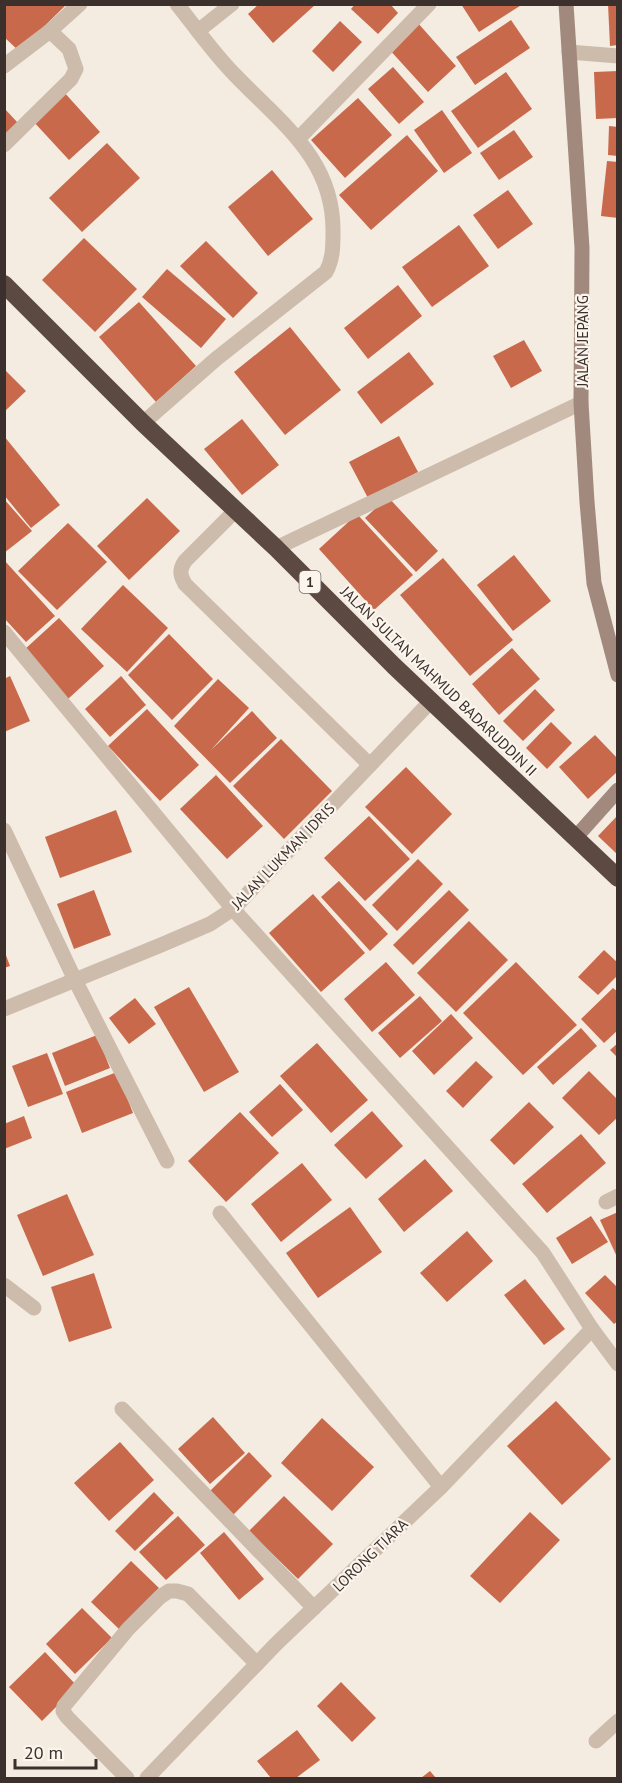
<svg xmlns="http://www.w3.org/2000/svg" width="622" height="1783" viewBox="0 0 622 1783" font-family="'PT Sans',sans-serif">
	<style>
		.building { fill: #c8694b }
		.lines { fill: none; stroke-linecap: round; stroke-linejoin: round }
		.street { stroke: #cdbbac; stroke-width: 15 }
		.secondary { stroke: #a18a7d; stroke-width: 15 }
		.highway { stroke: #5c4a42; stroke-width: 18 }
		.labels { text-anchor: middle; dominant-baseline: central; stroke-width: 4.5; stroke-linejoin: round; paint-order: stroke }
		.shield { fill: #fbf5ee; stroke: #756b66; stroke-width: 1.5 }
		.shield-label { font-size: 14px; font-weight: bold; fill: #3b302b }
		.street-label { font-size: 15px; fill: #3b302b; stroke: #fbf5ee }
	</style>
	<rect width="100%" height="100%" fill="#f4ebe1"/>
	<g class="building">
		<path d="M4,4H67L19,51L4,37Z"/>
		<path d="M259,4H316L273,43L248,14Z"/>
		<path d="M355,4H390L398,13L378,34L351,9Z"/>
		<path d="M461,4H523L479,32Z"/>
		<path d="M608,4H618V45L610,46Z"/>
		<path d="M511,20L530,48L475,85L456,57Z"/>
		<path d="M340,21L362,42L333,72L312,51Z"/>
		<path d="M417,22L456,66L428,92L388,48Z"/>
		<path d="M393,67L424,102L399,124L368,89Z"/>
		<path d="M618,71V118L596,119L594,72Z"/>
		<path d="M506,72L532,109L478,148L451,111Z"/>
		<path d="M63,91L100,132L69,160L32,120Z"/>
		<path d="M358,98L392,135L345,178L311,140Z"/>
		<path d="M4,108L18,123L4,135Z"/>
		<path d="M442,110L472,153L444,173L414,130Z"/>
		<path d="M609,126L618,127V156L608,155Z"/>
		<path d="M514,130L533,157L499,180L480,153Z"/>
		<path d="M407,135L438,171L371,230L339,195Z"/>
		<path d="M107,143L140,178L82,232L49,198Z"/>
		<path d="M607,161L618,162V218L601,216Z"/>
		<path d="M272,170L313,219L268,256L228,207Z"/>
		<path d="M508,190L533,224L498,249L473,215Z"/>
		<path d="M459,225L489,266L432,307L402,267Z"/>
		<path d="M84,238L137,289L95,332L42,280Z"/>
		<path d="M206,241L258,293L233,318L180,266Z"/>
		<path d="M167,269L226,319L201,348L142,297Z"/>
		<path d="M398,285L422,316L368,359L344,328Z"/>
		<path d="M139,302L196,366L156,402L99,337Z"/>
		<path d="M290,327L341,390L285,435L234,372Z"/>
		<path d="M524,340L542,371L511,388L493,356Z"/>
		<path d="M409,352L434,384L381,424L357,392Z"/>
		<path d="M4,369L26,391L4,412Z"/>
		<path d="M242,419L279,465L242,495L204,449Z"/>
		<path d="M4,436L60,505L31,528L4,495Z"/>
		<path d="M399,436L418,472L368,498L349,462Z"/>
		<path d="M388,497L438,551L416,572L365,518Z"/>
		<path d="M147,498L180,531L129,580L97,546Z"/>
		<path d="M4,499L32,531L4,553Z"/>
		<path d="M357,514L413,575L374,610L319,549Z"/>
		<path d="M68,523L107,562L57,610L18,571Z"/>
		<path d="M514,555L551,601L513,631L477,585Z"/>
		<path d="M443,558L513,640L470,676L400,595Z"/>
		<path d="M4,560L55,616L26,642L4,618Z"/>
		<path d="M123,585L168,628L127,672L81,629Z"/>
		<path d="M59,618L104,666L68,699L24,650Z"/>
		<path d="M169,634L213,679L172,720L128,675Z"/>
		<path d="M512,648L540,679L499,715L472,684Z"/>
		<path d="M10,676L30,721L4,732V679Z"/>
		<path d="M121,676L146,705L110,737L85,709Z"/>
		<path d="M218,679L249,708L211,750L252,711L277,738L230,783L174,726Z"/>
		<path d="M535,689L555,710L523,741L503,721Z"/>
		<path d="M147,709L199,765L160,801L108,746Z"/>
		<path d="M551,722L572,743L547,769L526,748Z"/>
		<path d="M595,735L618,759V771L588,799L559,767Z"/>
		<path d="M281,739L332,791L284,839L233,786Z"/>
		<path d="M406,767L452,814L412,854L365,807Z"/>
		<path d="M216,775L263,826L227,859L180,809Z"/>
		<path d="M116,810L132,852L60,878L45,837Z"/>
		<path d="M618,815V855L598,836Z"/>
		<path d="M369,816L410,859L365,901L324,858Z"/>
		<path d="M418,859L443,884L397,931L372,905Z"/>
		<path d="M339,881L388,934L370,951L321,897Z"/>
		<path d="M94,890L111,935L74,949L57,904Z"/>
		<path d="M449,890L469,910L413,965L393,945Z"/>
		<path d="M313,894L365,953L321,992L269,933Z"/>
		<path d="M469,921L508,960L456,1012L417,973Z"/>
		<path d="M4,950L10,966L4,968Z"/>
		<path d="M604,950L618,963V975L598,995L578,977Z"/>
		<path d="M386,962L415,995L372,1032L344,999Z"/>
		<path d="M516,962L577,1025L523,1075L463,1013Z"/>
		<path d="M189,987L239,1072L204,1092L154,1007Z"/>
		<path d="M613,988L618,992V1030L604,1043L581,1019Z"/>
		<path d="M420,996L442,1021L400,1058L378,1033Z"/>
		<path d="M135,998L156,1024L129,1044L109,1018Z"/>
		<path d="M451,1014L473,1038L434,1075L412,1051Z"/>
		<path d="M581,1028L597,1046L553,1085L537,1067Z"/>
		<path d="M97,1035L110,1068L65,1086L52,1053Z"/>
		<path d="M317,1043L368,1100L331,1133L280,1076Z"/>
		<path d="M618,1043V1058L610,1050Z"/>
		<path d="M47,1053L63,1094L28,1107L12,1066Z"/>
		<path d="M476,1061L493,1077L463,1108L446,1091Z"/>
		<path d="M589,1071L618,1100V1117L599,1135L562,1098Z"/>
		<path d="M117,1072L133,1113L82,1133L66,1092Z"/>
		<path d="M280,1084L303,1110L272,1137L249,1112Z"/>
		<path d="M529,1102L554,1127L514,1165L490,1140Z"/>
		<path d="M372,1111L403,1146L366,1179L334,1145Z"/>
		<path d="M240,1112L279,1153L226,1202L188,1161Z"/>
		<path d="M24,1116L32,1138L4,1149V1124Z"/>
		<path d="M581,1134L606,1163L547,1213L522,1184Z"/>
		<path d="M425,1159L453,1191L404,1232L378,1199Z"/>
		<path d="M302,1163L332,1200L281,1242L251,1204Z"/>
		<path d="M67,1194L94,1255L43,1276L17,1215Z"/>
		<path d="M350,1207L382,1252L318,1298L286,1253Z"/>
		<path d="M618,1212V1259L600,1220Z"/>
		<path d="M591,1216L608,1242L572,1264L556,1238Z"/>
		<path d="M467,1231L493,1261L447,1302L420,1273Z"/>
		<path d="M94,1273L112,1328L69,1342L51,1287Z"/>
		<path d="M605,1275L618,1288V1321L614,1324L585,1293Z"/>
		<path d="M525,1279L565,1329L544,1345L504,1295Z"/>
		<path d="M556,1401L611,1459L562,1505L507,1446Z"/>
		<path d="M213,1417L245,1453L210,1484L178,1449Z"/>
		<path d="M322,1418L374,1467L332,1511L281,1463Z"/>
		<path d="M120,1442L154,1480L109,1521L74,1483Z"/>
		<path d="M249,1452L272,1476L233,1515L210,1491Z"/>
		<path d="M154,1492L174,1513L135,1551L115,1531Z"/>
		<path d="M284,1496L333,1544L298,1579L249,1531Z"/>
		<path d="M530,1512L560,1540L500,1603L470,1576Z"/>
		<path d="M178,1516L205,1545L166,1580L139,1552Z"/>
		<path d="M224,1532L264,1579L239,1600L200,1553Z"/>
		<path d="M131,1561L159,1588L119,1629L91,1602Z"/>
		<path d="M82,1608L112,1638L75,1674L46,1644Z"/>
		<path d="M45,1652L77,1686L42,1721L9,1687Z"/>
		<path d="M341,1682L376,1718L352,1742L317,1706Z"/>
		<path d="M297,1730L320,1760L296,1778H271L257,1761Z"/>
		<path d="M430,1771L436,1778H421Z"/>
	</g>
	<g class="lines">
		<g class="street">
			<path d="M198,31L232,4"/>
			<path d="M569,52L618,56"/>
			<path d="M4,66L50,31L80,4"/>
			<path d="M299,138L429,4"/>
			<path d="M4,145L71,79L76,69L69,49L50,31"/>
			<path d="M143,423L216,359L326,272C333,259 333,247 333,232C334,159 281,123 235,75C214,54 196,28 177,4"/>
			<path d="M236,510L185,561C179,570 180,575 185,584L370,765"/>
			<path d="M276,548L581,403"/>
			<path d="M4,632L233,909L543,1253L592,1329L618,1364"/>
			<path d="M4,830L75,980L167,1161"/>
			<path d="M4,1009L161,945L210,924L233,909L431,701"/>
			<path d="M606,1202L618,1196"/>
			<path d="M220,1213L441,1487"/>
			<path d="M4,1285L34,1308"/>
			<path d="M122,1409L314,1608"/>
			<path d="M596,1741L618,1721"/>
			<path d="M127,1778L67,1717L63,1711L64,1706L128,1629L160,1597L169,1591H177L188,1594L257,1664"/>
			<path d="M147,1778L277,1643L441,1487L592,1329"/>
		</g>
		<g class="secondary">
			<path d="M566,4L582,248L581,403L587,502L594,583L618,675"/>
			<path d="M576,837L618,790"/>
		</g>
		<path class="highway" d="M4,284L143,423L276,548L394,666L618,878"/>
	</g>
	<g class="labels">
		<rect class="shield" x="299.5" y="571" width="21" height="22" rx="4.5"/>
		<g class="shield-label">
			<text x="310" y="582">1</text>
		</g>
		<g class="street-label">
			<text transform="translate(582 341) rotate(-90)">JALAN JEPANG</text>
			<text transform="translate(439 681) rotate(44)">JALAN SULTAN MAHMUD BADARUDDIN II</text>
			<text transform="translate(283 856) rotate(-46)">JALAN LUKMAN IDRIS</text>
			<text transform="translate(370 1555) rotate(-44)">LORONG TIARA</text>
		</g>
	</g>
	<rect width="622" height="1783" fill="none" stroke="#3b302b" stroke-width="12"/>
	<path d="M15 1759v9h81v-9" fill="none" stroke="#3b302b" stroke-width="3"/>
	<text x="24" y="1759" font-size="18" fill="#3b302b" stroke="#fbf5ee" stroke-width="4.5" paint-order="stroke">20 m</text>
</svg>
